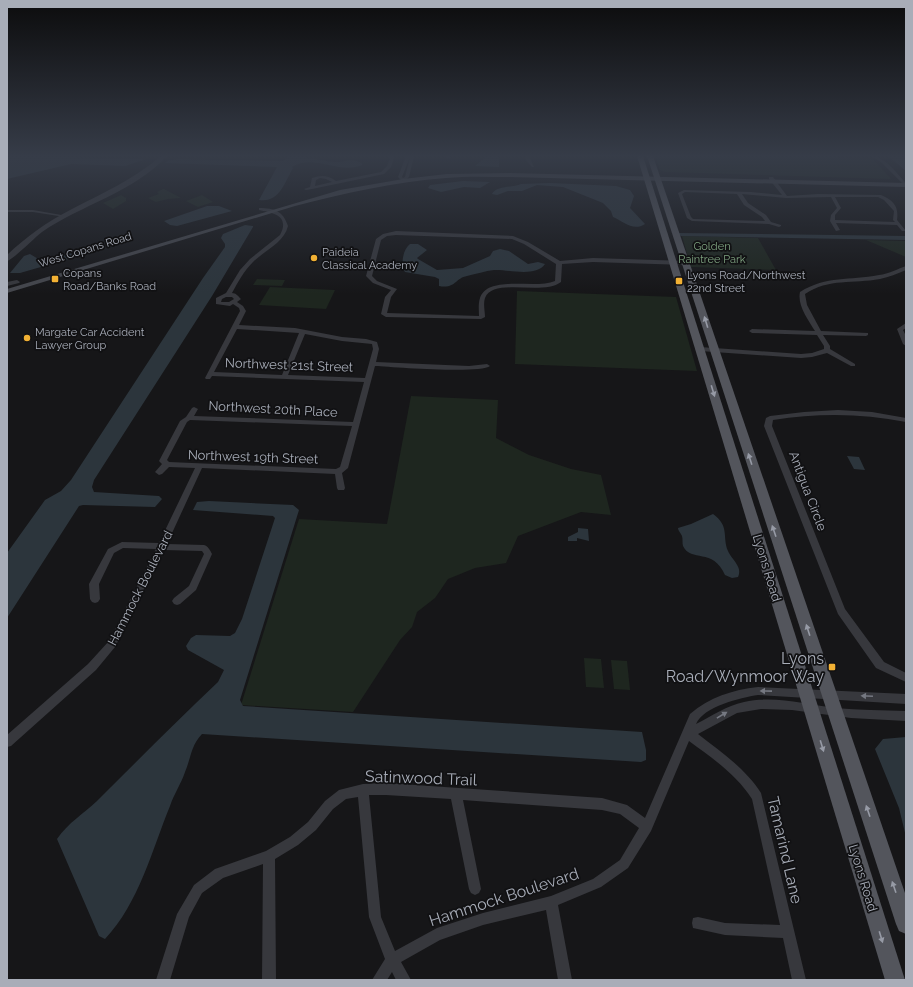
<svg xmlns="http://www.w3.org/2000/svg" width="913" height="987" viewBox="0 0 913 987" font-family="Raleway,sans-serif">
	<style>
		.green { fill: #1e261f }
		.water { fill: #2c353c }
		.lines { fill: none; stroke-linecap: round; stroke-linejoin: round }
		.canal { fill: #2c353c; fill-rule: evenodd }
		.minor { fill: #37383d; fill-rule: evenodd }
		.tertiary { fill: #37383d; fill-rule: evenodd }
		.secondary { fill: #45474d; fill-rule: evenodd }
		.primary { fill: #53555c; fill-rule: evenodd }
		.oneway { fill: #979ba6 }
		.oneway2 { fill: #757881 }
		.poi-dot { fill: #f2b134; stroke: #111113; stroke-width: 1.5 }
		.labels { text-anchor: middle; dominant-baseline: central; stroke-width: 3.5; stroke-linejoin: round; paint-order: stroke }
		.far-park-label { font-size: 11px; fill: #7fa381; stroke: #111113 }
		.far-street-label { font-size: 11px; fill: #a8adb8; stroke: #111113 }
		.far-poi-label { font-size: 11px; fill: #a8adb8; stroke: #111113; text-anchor: start }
		.street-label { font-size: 13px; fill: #a8adb8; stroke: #111113 }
		.near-poi-label { font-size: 16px; fill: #a8adb8; stroke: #111113; text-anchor: end }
		.near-street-label { font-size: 16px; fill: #a8adb8; stroke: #111113 }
	</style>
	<rect width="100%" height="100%" fill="#161618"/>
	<g class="green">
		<path d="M655,156H836L838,158L873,159L891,179L665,172L660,170Z"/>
		<path d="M163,189H164L181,198L168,199L156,202L148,198L159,194L157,192Z"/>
		<path d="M121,195L126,198V201L113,209L103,203Z"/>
		<path d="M202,195L213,202L198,207L186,201Z"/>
		<path d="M682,236L758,238L776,270L691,267Z"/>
		<path d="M866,240L906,241V257Z"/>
		<path d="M257,279L285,280L282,286L253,285Z"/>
		<path d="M270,287L335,290L326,309L259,305Z"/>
		<path d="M517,291L676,297L697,371L515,364Z"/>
		<path d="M411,396L498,400L496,438L529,455L571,469L601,475L611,515L581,512L518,536L506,563L475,568L448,579L435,598L417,612L412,627L400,640L353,712L241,705L299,519L387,524Z"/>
		<path d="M584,658L601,659L604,688L586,687Z"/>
		<path d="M611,660L627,661L630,690L614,689Z"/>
	</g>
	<g class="water">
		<path d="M7,156L146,159L125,166L71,164L7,179Z"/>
		<path d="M289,156C304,156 318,160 334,162C347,163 347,157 362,163V165C340,175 313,153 292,167L293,168C284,184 279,203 259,200L277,167L165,163L169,160L179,159L283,161Z"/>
		<path d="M487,156H499V167L475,166Z"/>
		<path d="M888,156H905L906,171Z"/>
		<path d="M463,181L490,182L480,188L464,187L441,192L428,188L430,185Z"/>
		<path d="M550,183L616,186L630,190L634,196L630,208L645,224C633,232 623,221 613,217L611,211L603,203L563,187L537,185L522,191H508L497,195L492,194C497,185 513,188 521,184Z"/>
		<path d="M207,206H219L232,211L177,226L170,225L164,221Z"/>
		<path d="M245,225L253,226V227L212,296L94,480L92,487L94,492L159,496L162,499L155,507L83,505L79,506L7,618V553L45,500L61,491L71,480L203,278L225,247V244L221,238L223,234Z"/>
		<path d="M410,244H418L427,250L417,258L418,259L437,270L463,268L490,256L493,251L500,249L509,251L528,264L538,262L545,264C535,278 508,269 494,270C485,271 476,274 467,276C455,278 456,289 439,286V279L435,277L405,272C400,265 403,249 410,244Z"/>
		<path d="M75,253H78L79,256L20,273H10L24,256L30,254L40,260Z"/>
		<path d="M847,456L859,457L865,470L854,469Z"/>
		<path d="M209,501L293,505L299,510L240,700L243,706L642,732L646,750V760L641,762L202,734C191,745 191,758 185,772C181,784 174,794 170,806C152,850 139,903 105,939L99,936L57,839C68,823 83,814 97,801C137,761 177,721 218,682L224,670L188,650L186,646L191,638L196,635L230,636L235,633L242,619L275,518L273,516L193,510L197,502Z"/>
		<path d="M713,514C730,526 722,537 728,551C732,560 743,567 738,577L732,578L725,575C713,547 691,563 683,546C682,543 683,539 682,536C681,533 678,531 678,528L691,524Z"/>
		<path d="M578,528L588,529L589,541L577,538V541H568V537L578,532Z"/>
		<path d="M906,737V837L899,808L875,749L883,739Z"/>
	</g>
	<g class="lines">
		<path class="canal" d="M679,233L906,236V240L681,236L679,235Z"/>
		<g class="minor">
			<path d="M388,156H392L394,158L391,167L384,174L312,189L306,190L304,189L310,187L312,178C321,175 328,175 336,181L381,172L387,166L390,158ZM320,178L326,179L332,182L315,186L316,180Z"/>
			<path d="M406,156H414L409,177L403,182L398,177ZM410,157L405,177L403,178L402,177Z"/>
			<path d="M445,156H449L451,158L448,159Z"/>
			<path d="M525,156H529L534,167H532L526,160Z"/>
			<path d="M871,156C885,156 897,174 906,183V187L881,162Z"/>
			<path d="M769,177H773L787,196L818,194L881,195C893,200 899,206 897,220L906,231H902L897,225L836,223L840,230L836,231L830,221L831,215L837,208L831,197L786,198L742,194L748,203L766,215L771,222L781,225V226L779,227L769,224L692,221L687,218L678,193L684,190L751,192L782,195L769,179ZM685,192L737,194L744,205L762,217L765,221L693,219L691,217L682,194ZM835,197H878L884,200L894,211L893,220L895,222L835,220V215L841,208Z"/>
			<path d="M259,208C275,208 283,211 288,226C284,243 265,250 253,262C244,271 238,282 232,293C236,293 238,296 241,299L237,302L243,306L246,311L239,325L295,328L342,337L366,339L377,342L379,349L376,362L469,366L487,364L490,366C480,374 393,367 375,366L348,468L342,473L345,488L344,490H338L337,488L335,474L202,468L167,544L204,545C208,546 210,550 212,554L196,590L180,604L177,605L174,604L172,601L174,598L189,586L204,554L202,551L164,550L115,647L96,670L11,746L7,747V735L88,664L109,641L156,549L123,548L114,553L99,584L100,599L98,602L95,603L92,602L90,599L89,584L108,549L122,542L159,543L195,468L169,467L162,474L159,475L155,472L162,464L159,461L180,421L186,417L192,408L194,407L198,409L194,416L353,422L364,382L212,376L210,379H206L205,378L240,311L239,308L233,304L230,306L216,304V298L226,293L240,270L250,259L280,235C290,216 274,213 259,210ZM226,297H232L234,299L229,302H221L222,299ZM237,329L299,333L282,375L214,372ZM305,334L342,341L372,344L373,349L365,378L288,375ZM190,420L352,426L340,467L336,469L169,462L167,460L187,422Z"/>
			<path d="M7,210H33L67,216L65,217L33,212H7Z"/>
			<path d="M396,231L513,236L528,242L560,261L593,258L686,261L689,263L686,265L593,262L562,264L561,282C543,296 493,277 485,298C483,304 485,311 485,317L481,319L386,317L381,314L385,297L391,290L373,283L366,276L376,239L383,234ZM396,235L512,239L524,244L556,264L555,281C535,290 488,274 480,298C478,304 479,311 479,316L387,313L391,297L397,289L377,281L372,276L381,240L387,236Z"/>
			<path d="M906,266V270C897,274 889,277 880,279C853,284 829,278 805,294L807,305L821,331L868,333V335L866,336L823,335L830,346V349L855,364V366H851L827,353L812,357L801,358L700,351L697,349L700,347L801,354L812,353L824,349V346L817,335L752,333L749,331L752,329L815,331C808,320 797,305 800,292C827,275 849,281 879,275C889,274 897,269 906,266Z"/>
			<path d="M906,323V328L903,330L906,336V346L903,344L897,329Z"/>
			<path d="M838,410L872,412L906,418V422C861,413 818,413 773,420L772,426L845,609L884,662L906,673V682L876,668L838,614L764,426L766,418L770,416L804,412Z"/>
			<path d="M758,687L906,694V704L758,695C740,698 704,706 696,724C712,716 726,706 744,702C774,695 805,704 835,708C859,710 882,710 906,711V721L851,718L792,710L761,709L737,713L698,734C721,752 745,768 761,793L806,980H792L783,938L725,935L693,928L692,923L693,918L698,917L725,923L780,925L752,799C736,774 712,758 689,741L651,831L628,868L601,887L558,905L572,980H558L546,910L483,925L440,940L401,962L411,980H396L392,972L387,980H372L385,959L369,917L358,797L346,799L333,809L316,830L298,845L275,859L276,980H262L263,864L223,878L202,893L189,917L170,980H156L177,914L194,885L215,869L266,851L290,837L308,822L325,801L339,790L363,784L386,783L602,798L627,805L645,818L690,714C710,697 732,690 758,687ZM369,795H386L451,799L469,889L471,893L475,895L479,893L481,889L463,800L602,810L620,814L639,828L620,860L593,879L551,896L483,913L437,928L395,951L381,917Z"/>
		</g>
		<g class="tertiary">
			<path d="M161,156H167C134,192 81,205 42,232C34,238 14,259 7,261V255C26,237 48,221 72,209C103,193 134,179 161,156Z"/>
			<path d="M17,280L20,282L19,283L7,286V282Z"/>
		</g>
		<path class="secondary" d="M510,173L906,183V187L510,177C489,177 467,176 446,178C394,182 345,193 295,206L7,293V289L340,190L403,179L447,174Z"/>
		<g class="primary">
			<path d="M637,156H643L905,980H885Z"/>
			<path d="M647,156H653L906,896V934L899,931L896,924Z"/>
		</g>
	</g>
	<defs><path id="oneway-solid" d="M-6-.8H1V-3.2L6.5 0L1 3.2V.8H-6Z"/></defs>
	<g class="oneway">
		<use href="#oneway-solid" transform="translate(706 322) rotate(-107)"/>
		<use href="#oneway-solid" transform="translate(713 391) rotate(73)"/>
		<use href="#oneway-solid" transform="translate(750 459) rotate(-108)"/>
		<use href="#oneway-solid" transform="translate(774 531) rotate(-109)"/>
		<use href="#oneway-solid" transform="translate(808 630) rotate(-108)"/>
		<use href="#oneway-solid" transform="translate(822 746) rotate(73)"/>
		<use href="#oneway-solid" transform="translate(868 811) rotate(-109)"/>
		<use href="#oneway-solid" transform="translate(894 887) rotate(-109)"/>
		<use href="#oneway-solid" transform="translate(881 937) rotate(73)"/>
	</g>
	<g class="oneway2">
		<use href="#oneway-solid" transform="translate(766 691) rotate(-179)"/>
		<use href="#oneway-solid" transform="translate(867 696) rotate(-177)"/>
		<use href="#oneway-solid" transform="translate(722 715) rotate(-31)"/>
	</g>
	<linearGradient id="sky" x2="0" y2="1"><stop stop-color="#0c0c0d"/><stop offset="0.53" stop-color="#363c48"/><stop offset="1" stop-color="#363c48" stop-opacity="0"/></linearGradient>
	<rect width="913" height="294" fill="url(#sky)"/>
	<g class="poi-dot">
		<circle cx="314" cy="258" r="4"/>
		<rect x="51" y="275" width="8" height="8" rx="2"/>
		<rect x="675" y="277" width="8" height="8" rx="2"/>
		<circle cx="27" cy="338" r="4"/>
		<rect x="828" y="663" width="8" height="8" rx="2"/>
	</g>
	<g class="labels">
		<g class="far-park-label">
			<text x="712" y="246">Golden<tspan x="712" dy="13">Raintree Park</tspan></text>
		</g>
		<g class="far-street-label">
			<text transform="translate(85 250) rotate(-17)">West Copans Road</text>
		</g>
		<g class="far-poi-label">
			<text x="322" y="252">Paideia<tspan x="322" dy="13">Classical Academy</tspan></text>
			<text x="63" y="273">Copans<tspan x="63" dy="13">Road/Banks Road</tspan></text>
			<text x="687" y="275">Lyons Road/Northwest<tspan x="687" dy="13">22nd Street</tspan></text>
			<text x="35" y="332">Margate Car Accident<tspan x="35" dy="13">Lawyer Group</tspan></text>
		</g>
		<g class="street-label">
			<text transform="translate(289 365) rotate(2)">Northwest 21st Street</text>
			<text transform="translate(273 409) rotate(3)">Northwest 20th Place</text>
			<text transform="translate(253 457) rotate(2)">Northwest 19th Street</text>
			<text transform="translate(808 491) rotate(69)">Antigua Circle</text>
			<text transform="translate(767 568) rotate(73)">Lyons Road</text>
			<text transform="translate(140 588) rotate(-63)">Hammock Boulevard</text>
			<text transform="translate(863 878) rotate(73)">Lyons Road</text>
		</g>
		<g class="near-poi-label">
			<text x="824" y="658">Lyons<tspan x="824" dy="18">Road/Wynmoor Way</tspan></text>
		</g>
		<g class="near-street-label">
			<text transform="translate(421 778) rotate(2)">Satinwood Trail</text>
			<text transform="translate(785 850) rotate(77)">Tamarind Lane</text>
			<text transform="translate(504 897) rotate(-18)">Hammock Boulevard</text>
		</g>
	</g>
	<rect width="913" height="987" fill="none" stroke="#a8adb8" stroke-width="16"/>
</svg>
